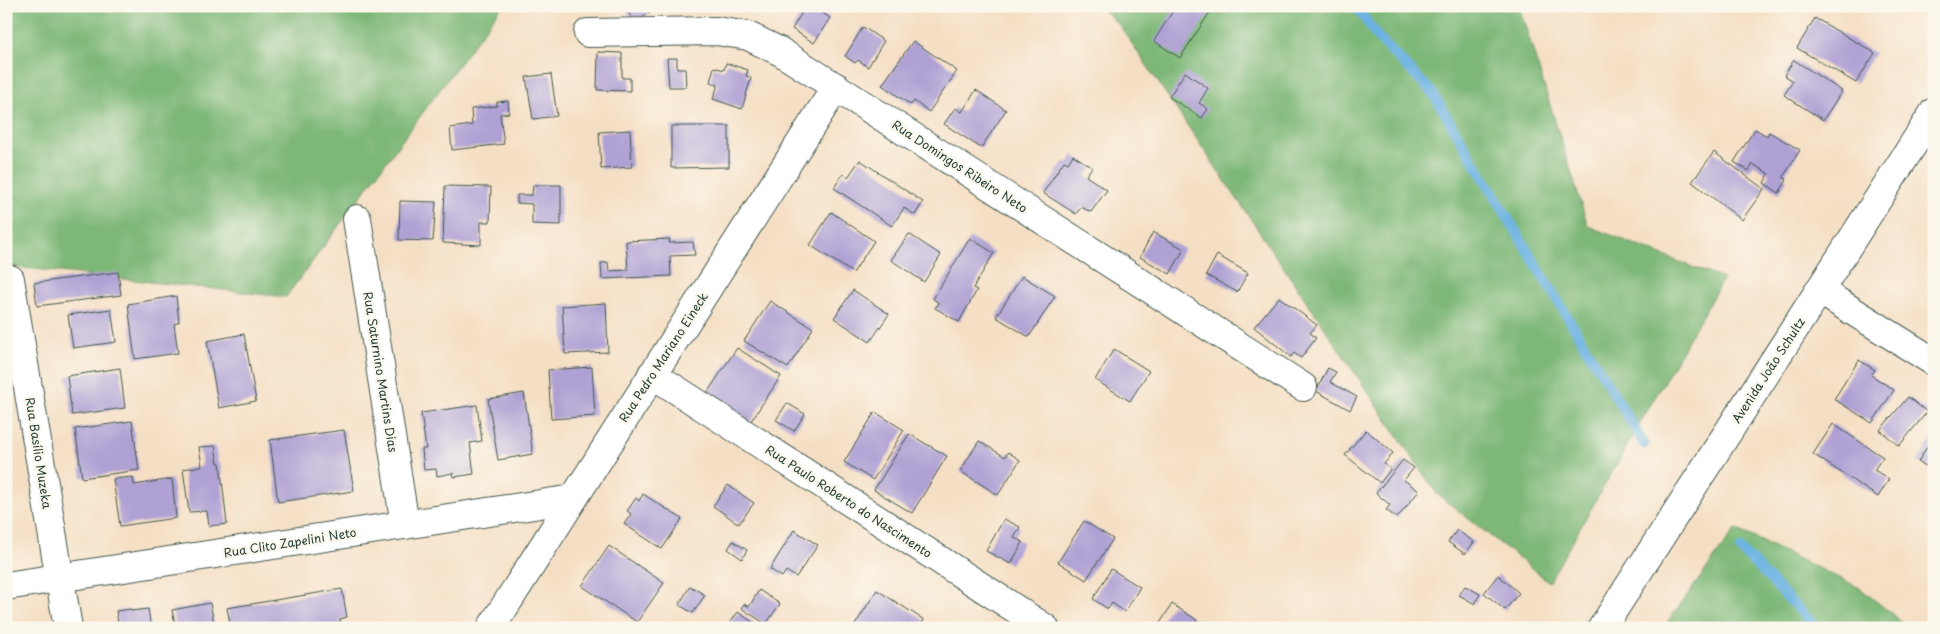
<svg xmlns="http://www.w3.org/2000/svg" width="1940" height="634" viewBox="0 0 1940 634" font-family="'Playpen Sans',sans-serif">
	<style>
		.forest { fill: #7eb878; stroke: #4e7a56 }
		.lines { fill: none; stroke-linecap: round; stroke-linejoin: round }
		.stream { stroke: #6bb2e2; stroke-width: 10 }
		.building { fill: #afa1d4 }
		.minor-casing { stroke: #3f554a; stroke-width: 30 }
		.minor { stroke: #fff; stroke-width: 28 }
		.labels { text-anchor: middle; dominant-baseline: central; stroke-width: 4.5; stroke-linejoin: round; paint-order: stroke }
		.street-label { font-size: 12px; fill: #1f3d34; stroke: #fbf7ec }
	</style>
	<rect width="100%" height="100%" fill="#fbf7ec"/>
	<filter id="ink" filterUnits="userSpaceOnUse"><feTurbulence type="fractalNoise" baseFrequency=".02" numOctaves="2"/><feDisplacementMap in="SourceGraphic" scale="10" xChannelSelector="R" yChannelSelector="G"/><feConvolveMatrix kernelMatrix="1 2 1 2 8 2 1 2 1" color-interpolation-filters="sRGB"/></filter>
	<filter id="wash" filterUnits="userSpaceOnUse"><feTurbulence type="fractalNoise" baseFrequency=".0096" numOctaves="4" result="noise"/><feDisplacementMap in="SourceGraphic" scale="20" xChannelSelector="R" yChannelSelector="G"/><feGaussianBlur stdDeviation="1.12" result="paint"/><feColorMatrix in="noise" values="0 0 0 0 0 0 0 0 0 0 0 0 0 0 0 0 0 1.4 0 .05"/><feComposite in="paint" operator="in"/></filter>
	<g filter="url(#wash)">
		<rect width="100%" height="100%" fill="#f5dfc4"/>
		<g class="forest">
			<path d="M6,6H502L286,297L6,266Z"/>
			<path d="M1099,6H1519L1588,226L1723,279L1549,582L1437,494L1120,26Z"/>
			<path d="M1736,529L1860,588L1909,628H1663Z"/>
		</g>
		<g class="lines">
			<g class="stream">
				<path d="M1356,6L1378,38L1432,92L1644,444"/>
				<path d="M1740,549L1817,628"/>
			</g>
		</g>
		<g id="blocks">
			<g class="building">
				<path d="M623,6H657L636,23Z"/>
				<path d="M806,6H812L830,18L814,43L792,29Z"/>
				<path d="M1176,6H1201L1210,12L1180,58L1154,41Z"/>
				<path d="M1815,18L1875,53L1856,83L1797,48Z"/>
				<path d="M863,27L884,41L868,67L858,60L855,63L845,56Z"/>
				<path d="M913,41L957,71L929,112L914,101L911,105L882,85Z"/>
				<path d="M598,52L622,53V78H630V91L597,90Z"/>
				<path d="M667,58H677V68H685L686,87H669Z"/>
				<path d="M1794,60L1842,91L1823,120L1784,95L1793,81L1784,75Z"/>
				<path d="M726,63L748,70L746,76L751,78L742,109L713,99L718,85L710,82L714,67L724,70Z"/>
				<path d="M1185,72L1208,88L1199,103L1208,109L1202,118L1169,97Z"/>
				<path d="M551,74L557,116L533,119L526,77Z"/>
				<path d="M976,90L1006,110L981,148L944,124L955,108L962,112Z"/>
				<path d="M508,101L509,113L500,114L504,144L452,150L450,128L472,125L471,109L497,106V102Z"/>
				<path d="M671,126H729V167L671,168Z"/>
				<path d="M1755,129L1767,136L1769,132L1800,150L1783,177L1787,180L1779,193L1764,183L1769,174L1753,164L1749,171L1734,162Z"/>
				<path d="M630,130L632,167L601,169L599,132Z"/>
				<path d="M1714,152L1764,189L1742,220L1692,182Z"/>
				<path d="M1073,155L1092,167L1086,176L1107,190L1091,212L1081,207L1076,214L1043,193L1064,161L1068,163Z"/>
				<path d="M860,160L923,202L915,215L904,208L892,226L834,188L843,174L848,177Z"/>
				<path d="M533,185H561V225L532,224V204L517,203V195H532Z"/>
				<path d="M445,186L491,187L490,222H481V245L443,243Z"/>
				<path d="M400,201L436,202L433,241L399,240Z"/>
				<path d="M831,212L874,241L853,273L810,245Z"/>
				<path d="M1153,232L1184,249L1170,274L1140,257Z"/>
				<path d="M909,234L941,255L924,282L891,260Z"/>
				<path d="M970,238L994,253L973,288L977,290L959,322L935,308L939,303L933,299Z"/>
				<path d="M670,239L669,243L693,242L695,255L670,256L671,276L602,279L601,263L608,262L609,271L628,270L626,241Z"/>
				<path d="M1217,255L1248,273L1237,292L1206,275Z"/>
				<path d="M118,272L121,295L37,306L34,283Z"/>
				<path d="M1022,276L1055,296L1029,337L996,317Z"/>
				<path d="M853,290L889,314L870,342L834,318Z"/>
				<path d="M176,296L179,322L174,324L178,353L135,359L128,304Z"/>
				<path d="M1279,297L1317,325L1310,333L1316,338L1301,358L1294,353L1291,357L1254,327Z"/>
				<path d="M770,301L813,328L788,368L744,341Z"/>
				<path d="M606,303L608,352L565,354L562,306Z"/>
				<path d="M111,309L116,342L73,348L68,315Z"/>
				<path d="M244,334L256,401L219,408L207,341Z"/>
				<path d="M737,348L781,376L749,424L705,396Z"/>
				<path d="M1114,349L1149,371L1130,401L1095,380Z"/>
				<path d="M1859,360L1875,370L1871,375L1894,390L1872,423L1834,399Z"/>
				<path d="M592,367L595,416L551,419L548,370Z"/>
				<path d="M120,368L125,408L72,415L67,376Z"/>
				<path d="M1328,368L1336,372L1330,382L1357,397L1350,410L1316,391Z"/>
				<path d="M524,393L533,454L498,460L488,399Z"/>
				<path d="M1908,397L1927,412L1899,446L1880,430Z"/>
				<path d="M787,403L805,414L794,431L776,420Z"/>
				<path d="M477,405L482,441L470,443L474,474L454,477L453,473L437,476L436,469L424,470L422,449H426L421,413Z"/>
				<path d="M875,412L904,430L873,480L844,462Z"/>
				<path d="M132,421L139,470L82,478L75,429Z"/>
				<path d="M1833,424L1883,457L1874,470L1889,479L1878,497L1813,454Z"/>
				<path d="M344,430L354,491L278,502L270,440Z"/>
				<path d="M1366,430L1393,453L1384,464L1391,469L1380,483L1345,455Z"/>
				<path d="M909,434L947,456L912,513L874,490Z"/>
				<path d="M1934,435V470L1918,462Z"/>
				<path d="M979,441L1005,457L1008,452L1020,460L998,495L960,471Z"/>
				<path d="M215,446L218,463H220L227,524L209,526L207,511L189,512L183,469L202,466L199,447Z"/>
				<path d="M1403,460L1414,468L1404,480L1419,491L1397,518L1386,510L1390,505L1376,493Z"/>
				<path d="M133,477L134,485L172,479L176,518L120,526L113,479Z"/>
				<path d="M728,485L754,503L739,524L713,506Z"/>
				<path d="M643,494L682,519L662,549L624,524L631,514L627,511L636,498L639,501Z"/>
				<path d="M1004,519L1020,527L1014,538L1023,542L1011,564L986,551Z"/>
				<path d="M1084,521L1113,539L1086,580L1058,562Z"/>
				<path d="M794,530L818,545L796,577L786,571L782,577L770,569Z"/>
				<path d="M1457,530L1474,542L1465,554L1448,542Z"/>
				<path d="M733,541L747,550L742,559L728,549Z"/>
				<path d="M609,546L664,583L637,622L582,586Z"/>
				<path d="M1111,569L1140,587L1125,612L1112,603L1108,609L1093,599Z"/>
				<path d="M1498,575L1519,593L1505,610L1484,593Z"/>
				<path d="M690,586L705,595L693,613L679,605Z"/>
				<path d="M1465,586L1480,594L1475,604L1459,595Z"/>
				<path d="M342,589L347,617L340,619L341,628H297V626L284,628H231L227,608Z"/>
				<path d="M759,590L780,604L766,624L741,608L744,604L749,607Z"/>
				<path d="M877,590L924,620L919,628H853Z"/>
				<path d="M210,603L215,628H176L172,610Z"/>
				<path d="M1172,604L1197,620L1192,628H1157Z"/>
				<path d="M131,609V611L148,609L151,628H119L116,611Z"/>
				<path d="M738,612L757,625L755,628H735L729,624Z"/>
			</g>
		</g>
	</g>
	<g filter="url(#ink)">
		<use href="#blocks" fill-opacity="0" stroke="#3f554a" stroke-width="1"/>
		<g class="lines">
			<defs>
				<g id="minor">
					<path d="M588,33L717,31L748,36L781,52L1303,387"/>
					<path d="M357,219L405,525"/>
					<path d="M10,279L68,628"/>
					<path d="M1819,290L1934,362"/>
					<path d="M652,374L1045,628"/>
					<path d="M6,586L573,499"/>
					<path d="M491,628L836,87"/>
					<path d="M1602,628L1934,112"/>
				</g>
			</defs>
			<use href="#minor" class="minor-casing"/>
			<use href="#minor" class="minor"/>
		</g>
	</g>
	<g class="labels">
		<g class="street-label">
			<text transform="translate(960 166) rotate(33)">Rua Domingos Ribeiro Neto</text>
			<text transform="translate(663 357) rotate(-57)">Rua Pedro Mariano Eineck</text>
			<text transform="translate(1768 370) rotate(-57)">Avenida João Schultz</text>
			<text transform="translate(381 372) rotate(81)">Rua Saturnino Martins Dias</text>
			<text transform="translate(39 453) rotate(81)">Rua Basílio Muzeka</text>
			<text transform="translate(849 501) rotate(33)">Rua Paulo Roberto do Nascimento</text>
			<text transform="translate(290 542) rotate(-9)">Rua Clito Zapelini Neto</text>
		</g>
	</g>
	<rect width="1940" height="634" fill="none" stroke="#fbf7ec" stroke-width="25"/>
</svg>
